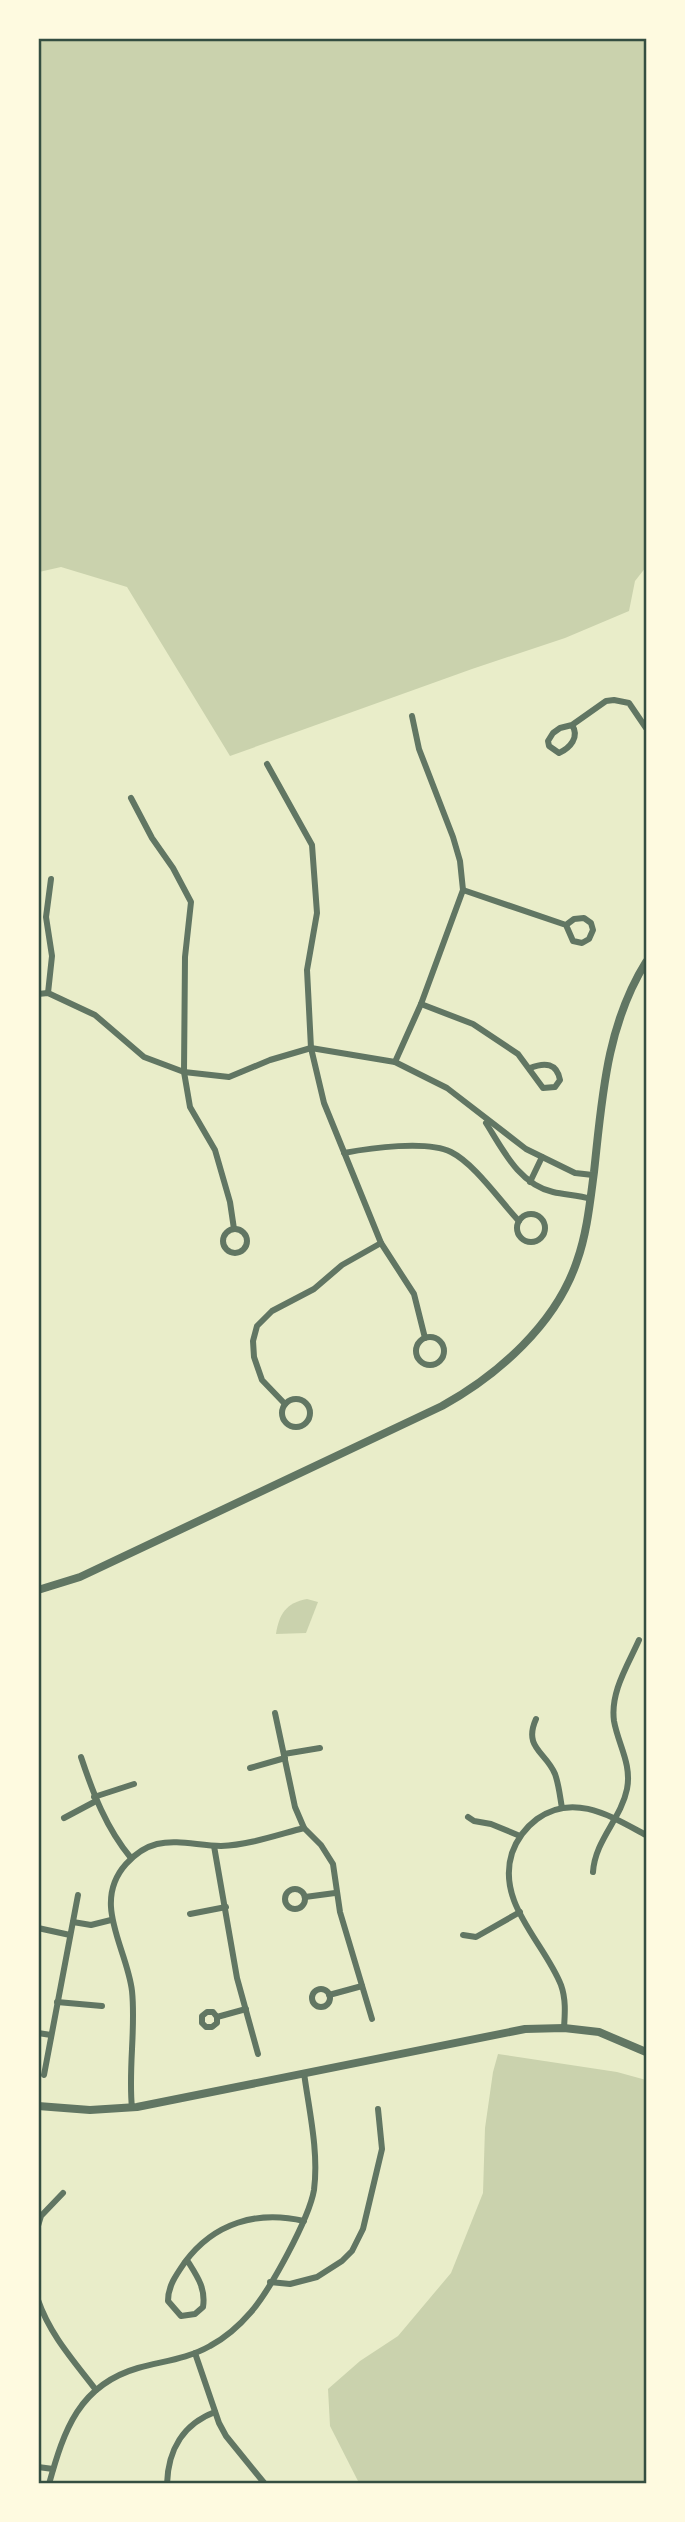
<svg xmlns="http://www.w3.org/2000/svg" width="685" height="2522" viewBox="0 0 685 2522" font-family="Manrope,sans-serif">
	<style>
		.green { fill: #cad2ad }
		.lines { fill: none; stroke-linecap: round; stroke-linejoin: round }
		.minor { stroke: #617663; stroke-width: 6 }
		.tertiary { stroke: #617663; stroke-width: 8 }
		.neatline { fill: none; stroke: #344e41; stroke-width: 2.5 }
	</style>
	<rect width="100%" height="100%" fill="#e9edc9"/>
	<g class="green">
		<path d="M39,38L646,39V567L635,581L629,611L565,638L472,669L230,756L127,587L61,567L39,572Z"/>
		<path d="M307,1599L318,1602L306,1633L276,1634C279,1614 286,1603 307,1599Z"/>
		<path d="M498,2054L617,2072L646,2080V2483H359L330,2426L328,2389L360,2361L398,2336L451,2273L483,2193L485,2128L493,2072Z"/>
	</g>
	<g class="lines">
		<g class="minor">
			<path d="M572,725C580,737 570,748 559,753L549,746L548,741L553,733L560,728L572,725L606,701L614,700L629,703L646,728"/>
			<path d="M267,764L312,845L317,913L307,970L311,1048L324,1103L381,1243L414,1294L425,1338"/>
			<path d="M131,798L152,838L173,868L191,902L185,957L184,1072L190,1107L215,1150L230,1202L234,1229"/>
			<path d="M463,890L566,925L574,919L584,918L591,923L593,930L589,939L582,943L573,941L566,925"/>
			<path d="M48,993L52,956L46,917L51,879"/>
			<path d="M38,994L48,993L95,1015L144,1057L184,1072L229,1077L270,1060L311,1048L395,1062L447,1088L526,1149L575,1173L593,1175"/>
			<path d="M421,1004L473,1024L518,1054L543,1088L555,1087L560,1080C557,1063 545,1062 530,1068"/>
			<path d="M395,1062L421,1004L463,890L460,861L453,837L419,749L412,716"/>
			<path d="M486,1123C503,1150 519,1184 553,1192C566,1195 578,1195 591,1199"/>
			<path d="M344,1153C370,1148 427,1140 451,1152C475,1164 500,1201 519,1221"/>
			<path d="M530,1182L542,1157"/>
			<circle cx="531" cy="1228" r="14"/>
			<circle cx="235" cy="1241" r="12"/>
			<circle cx="430" cy="1351" r="14"/>
			<circle cx="296" cy="1413" r="14"/>
			<path d="M285,1404L262,1380L254,1357L253,1341L257,1326L272,1311L314,1289L342,1265L381,1243"/>
			<path d="M275,1713L295,1807L304,1828L321,1845L333,1864L340,1912L372,2019"/>
			<path d="M536,1719C523,1748 546,1752 555,1774C559,1785 560,1797 562,1808"/>
			<path d="M284,1754L320,1748"/>
			<path d="M81,1757C93,1793 106,1828 131,1858"/>
			<path d="M250,1768L285,1758"/>
			<path d="M94,1797L134,1784"/>
			<path d="M468,1817L474,1821L491,1824L520,1836"/>
			<path d="M64,1818L96,1801"/>
			<path d="M214,1846L237,1978L258,2054"/>
			<path d="M593,1872C595,1840 621,1819 627,1789C632,1764 618,1744 614,1721C610,1692 628,1665 639,1640"/>
			<circle cx="295" cy="1899" r="10"/>
			<path d="M305,1897L335,1893"/>
			<path d="M190,1914L226,1907"/>
			<path d="M73,1922L91,1925L111,1920"/>
			<path d="M38,1928L70,1935"/>
			<path d="M463,1935L476,1937L520,1912"/>
			<circle cx="321" cy="1998" r="9"/>
			<path d="M329,1995L362,1986"/>
			<path d="M57,2002L102,2006"/>
			<path d="M217,2017V2023L212,2027H206L202,2023V2016L207,2012H213L217,2017L246,2009"/>
			<path d="M564,2028C565,2013 566,1999 561,1985C544,1942 496,1903 512,1853C517,1839 525,1828 537,1819C574,1792 612,1817 646,1835"/>
			<path d="M38,2033L51,2035"/>
			<path d="M44,2075L78,1895"/>
			<path d="M132,2108C128,2069 136,2029 132,1991C127,1948 91,1903 126,1864C134,1855 145,1847 157,1844C178,1839 199,1846 221,1846C249,1845 277,1835 304,1828"/>
			<path d="M38,2226L41,2216L63,2193"/>
			<path d="M187,2260C197,2276 206,2288 203,2307L195,2314L181,2316L168,2301C168,2286 176,2275 185,2262C214,2223 257,2210 304,2221"/>
			<path d="M270,2282L290,2284L317,2277L342,2261L352,2251L363,2229L382,2149L378,2109"/>
			<path d="M38,2300C50,2335 74,2361 96,2390"/>
			<path d="M195,2353L219,2423L226,2436L265,2484"/>
			<path d="M38,2467L53,2469"/>
			<path d="M49,2484C64,2430 79,2385 138,2368C163,2361 187,2359 210,2346C225,2338 239,2326 251,2312C270,2290 309,2219 314,2190C319,2152 309,2110 304,2073"/>
			<path d="M167,2484C168,2450 183,2424 215,2412"/>
		</g>
		<g class="tertiary">
			<path d="M38,1590L80,1577L442,1406C498,1375 556,1324 577,1261C587,1233 590,1202 594,1172C602,1099 606,1026 646,962"/>
			<path d="M38,2106L90,2110L137,2107L525,2029L564,2028L599,2032L646,2052"/>
		</g>
	</g>
	<rect width="685" height="2522" fill="none" stroke="#fefae0" stroke-width="80"/>
	<rect x="40" y="40" width="605" height="2442" class="neatline"/>
</svg>
